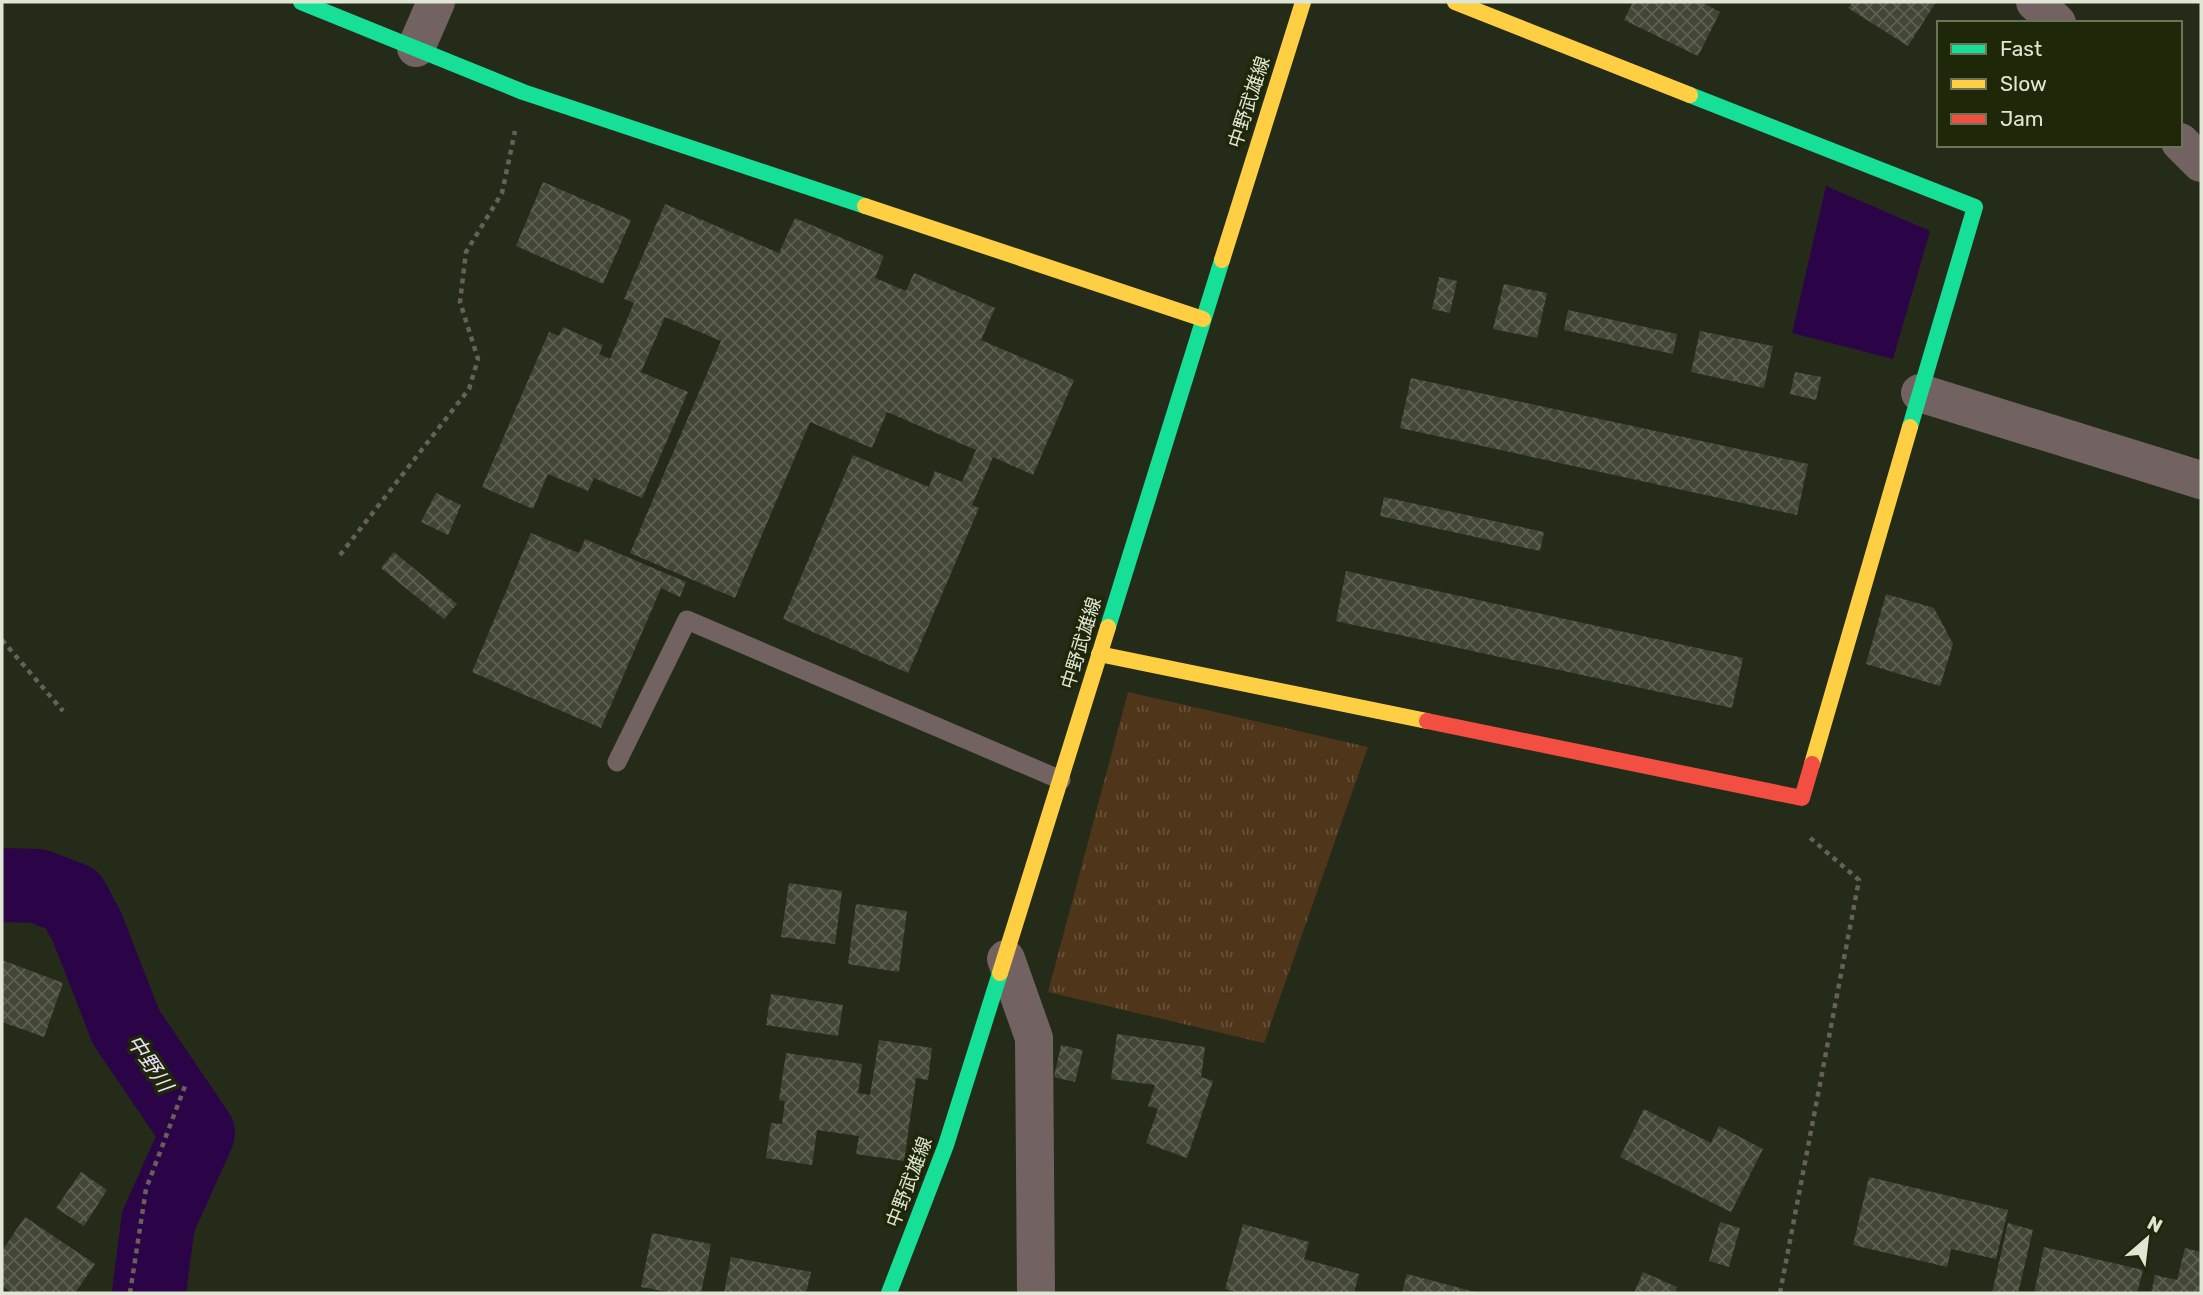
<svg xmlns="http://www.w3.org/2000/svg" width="2203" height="1295" viewBox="0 0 2203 1295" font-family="Rubik,'Noto Sans JP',sans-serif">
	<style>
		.grass { fill: url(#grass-tufts) }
		.water { fill: #2b0447 }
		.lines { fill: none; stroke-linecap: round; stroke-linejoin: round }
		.river { stroke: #2b0447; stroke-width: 74 }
		.building { fill: url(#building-cross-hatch) }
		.path { stroke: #666059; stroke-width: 4.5; stroke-dasharray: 5 5; stroke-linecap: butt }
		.lane { stroke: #736262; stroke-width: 19 }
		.street { stroke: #736262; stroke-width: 38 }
		.fast { stroke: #16e098; stroke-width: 16 }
		.slow { stroke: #ffcf43; stroke-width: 16 }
		.jam { stroke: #f24e42; stroke-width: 16 }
		.labels { text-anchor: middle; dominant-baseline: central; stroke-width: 7; stroke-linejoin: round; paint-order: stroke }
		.street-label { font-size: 19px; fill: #dfe6d3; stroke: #1e2808 }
		.water-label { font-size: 21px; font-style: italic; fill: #eadffa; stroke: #1e2808 }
	</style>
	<defs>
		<pattern id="grass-tufts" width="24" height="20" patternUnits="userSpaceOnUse" patternTransform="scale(1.75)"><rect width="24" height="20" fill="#4f3519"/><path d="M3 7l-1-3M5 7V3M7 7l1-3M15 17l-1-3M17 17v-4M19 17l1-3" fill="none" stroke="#68523a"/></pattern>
		<pattern id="building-cross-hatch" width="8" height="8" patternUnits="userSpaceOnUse" patternTransform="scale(1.75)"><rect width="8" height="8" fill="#434636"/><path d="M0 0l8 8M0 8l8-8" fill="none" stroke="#5e6152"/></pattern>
	</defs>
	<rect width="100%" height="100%" fill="#252b19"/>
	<path class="grass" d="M1128,692L1368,747L1264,1043L1048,992Z"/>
	<path class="water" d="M1826,186L1930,231L1893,359L1792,333Z"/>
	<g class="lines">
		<path class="river" d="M2,885L38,886L72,899L87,927L126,1027L198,1133L158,1222L149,1293"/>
	</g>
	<g class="building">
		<path d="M1633,2H1701L1720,12L1698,56L1624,20Z"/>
		<path d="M1853,2H1936L1908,46L1848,8Z"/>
		<path d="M543,182L631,220L603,284L516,246Z"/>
		<path d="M665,204L779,253L795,218L884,256L875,278L906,291L914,273L995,308L981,340L1074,380L1033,475L993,457L972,505L979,508L908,673L783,619L853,455L929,487L935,471L962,482L976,450L887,412L872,448L810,422L735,598L630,553L721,341L665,317L641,372L688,392L642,498L594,478L588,491L548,474L533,509L482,487L549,332L559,336L563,327L603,345L599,354L610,359L634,303L624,299Z"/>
		<path d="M1439,277L1457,281L1450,313L1432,309Z"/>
		<path d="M1504,284L1547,293L1537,338L1493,329Z"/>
		<path d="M1568,310L1677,334L1673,354L1564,330Z"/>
		<path d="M1700,331L1773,346L1764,388L1691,372Z"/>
		<path d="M1795,372L1821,377L1816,400L1790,394Z"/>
		<path d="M1411,378L1808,464L1797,515L1400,428Z"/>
		<path d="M436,493L461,505L448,535L421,522Z"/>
		<path d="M1384,497L1544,532L1540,551L1380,516Z"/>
		<path d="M531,533L579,553L585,539L686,582L680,597L661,588L601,728L472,672Z"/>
		<path d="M394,552L457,604L444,619L381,568Z"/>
		<path d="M1346,571L1743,658L1732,708L1336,621Z"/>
		<path d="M1886,594L1934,608L1953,644L1940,686L1866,664Z"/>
		<path d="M789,883L842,891L835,944L781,937Z"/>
		<path d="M856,904L907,911L899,972L848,964Z"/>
		<path d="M2,960L63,983L44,1037L2,1022Z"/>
		<path d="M771,994L843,1005L838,1036L766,1025Z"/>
		<path d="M1117,1034L1205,1047L1201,1077L1213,1081L1187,1158L1146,1143L1158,1109L1148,1106L1155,1085L1111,1079Z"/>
		<path d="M879,1040L932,1048L928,1080L916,1078L904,1161L856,1154L859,1136L817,1130L812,1165L766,1158L771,1123L782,1124L785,1101L779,1100L786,1053L862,1064L858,1093L870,1095Z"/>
		<path d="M1061,1045L1083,1050L1075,1082L1054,1077Z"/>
		<path d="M1644,1109L1711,1143L1719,1126L1763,1149L1731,1212L1620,1157Z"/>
		<path d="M81,1172L107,1190L84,1226L56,1208Z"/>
		<path d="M1869,1177L2008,1210L1996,1259L1951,1249L1947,1267L1853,1245Z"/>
		<path d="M25,1217L95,1264L75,1293H12L2,1286V1251Z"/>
		<path d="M1720,1222L1740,1228L1729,1267L1709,1261Z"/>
		<path d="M2008,1223L2033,1230L2018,1293H1992Z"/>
		<path d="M1243,1224L1309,1242L1304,1259L1359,1274L1354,1293H1240L1225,1289Z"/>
		<path d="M652,1233L711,1244L701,1293H674L641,1287Z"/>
		<path d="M2044,1247L2143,1270L2137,1293H2034Z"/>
		<path d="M2185,1248L2201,1252V1293H2151L2155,1275L2177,1280Z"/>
		<path d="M731,1257L811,1272L806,1293H724Z"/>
		<path d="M1643,1272L1677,1287L1675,1293H1634Z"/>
		<path d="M1407,1274L1475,1292V1293H1402Z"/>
	</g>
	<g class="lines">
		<g class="path">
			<path d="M340,555L469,389L478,359L460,302L466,252L502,193L515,131"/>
			<path d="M2,640L63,711"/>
			<path d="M130,1293L146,1189L185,1086"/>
			<path d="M1780,1293L1859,880L1808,836"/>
		</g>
		<path class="lane" d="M617,762L687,620L1061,780"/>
		<g class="street">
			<path d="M2035,2L2057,23"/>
			<path d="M416,48L436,2"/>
			<path d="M2180,142L2201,163"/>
			<path d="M1920,393L2201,480"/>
			<path d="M1006,959L1034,1038L1036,1293"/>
		</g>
		<g class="fast">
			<path d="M301,2L523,92L865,206"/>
			<path d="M1690,95L1975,207L1910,427"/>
			<path d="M1108,627L1222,260"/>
			<path d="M889,1293L946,1145L1000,973"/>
		</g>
		<g class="slow">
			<path d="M1455,2L1690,95"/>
			<path d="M865,206L1203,319"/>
			<path d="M1222,260L1303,2"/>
			<path d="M1099,654L1427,721"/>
			<path d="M1812,764L1910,427"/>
			<path d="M1000,973L1108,627"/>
		</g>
		<path class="jam" d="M1427,721L1802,798L1812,764"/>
	</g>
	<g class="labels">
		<g class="street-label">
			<text transform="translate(1249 102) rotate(-72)">中野武雄線</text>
			<text transform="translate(1081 643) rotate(-73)">中野武雄線</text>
			<text transform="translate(909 1182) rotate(-69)">中野武雄線</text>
		</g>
		<g class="water-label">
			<text transform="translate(150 1063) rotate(56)">中野川</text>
		</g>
	</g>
	<rect width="2203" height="1295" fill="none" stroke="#dfe6d3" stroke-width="7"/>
	<rect x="1937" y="21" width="245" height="126" fill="#1e2808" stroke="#6b7459" stroke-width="2"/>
	<rect x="1951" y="44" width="35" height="10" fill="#16e098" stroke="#6b7459" stroke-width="2"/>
	<text x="2000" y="56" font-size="21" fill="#dfe6d3">Fast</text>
	<rect x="1951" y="79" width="35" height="10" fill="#ffcf43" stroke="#6b7459" stroke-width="2"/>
	<text x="2000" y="91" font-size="21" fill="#dfe6d3">Slow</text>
	<rect x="1951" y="114" width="35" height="10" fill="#f24e42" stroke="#6b7459" stroke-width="2"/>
	<text x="2000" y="126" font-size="21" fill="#dfe6d3">Jam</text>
	<g transform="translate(2147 1239) rotate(28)" stroke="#1e2808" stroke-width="5" paint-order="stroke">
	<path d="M0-5L12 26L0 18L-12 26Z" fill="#dfe6d3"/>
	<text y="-10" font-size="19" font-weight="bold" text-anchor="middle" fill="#dfe6d3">N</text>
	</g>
</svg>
